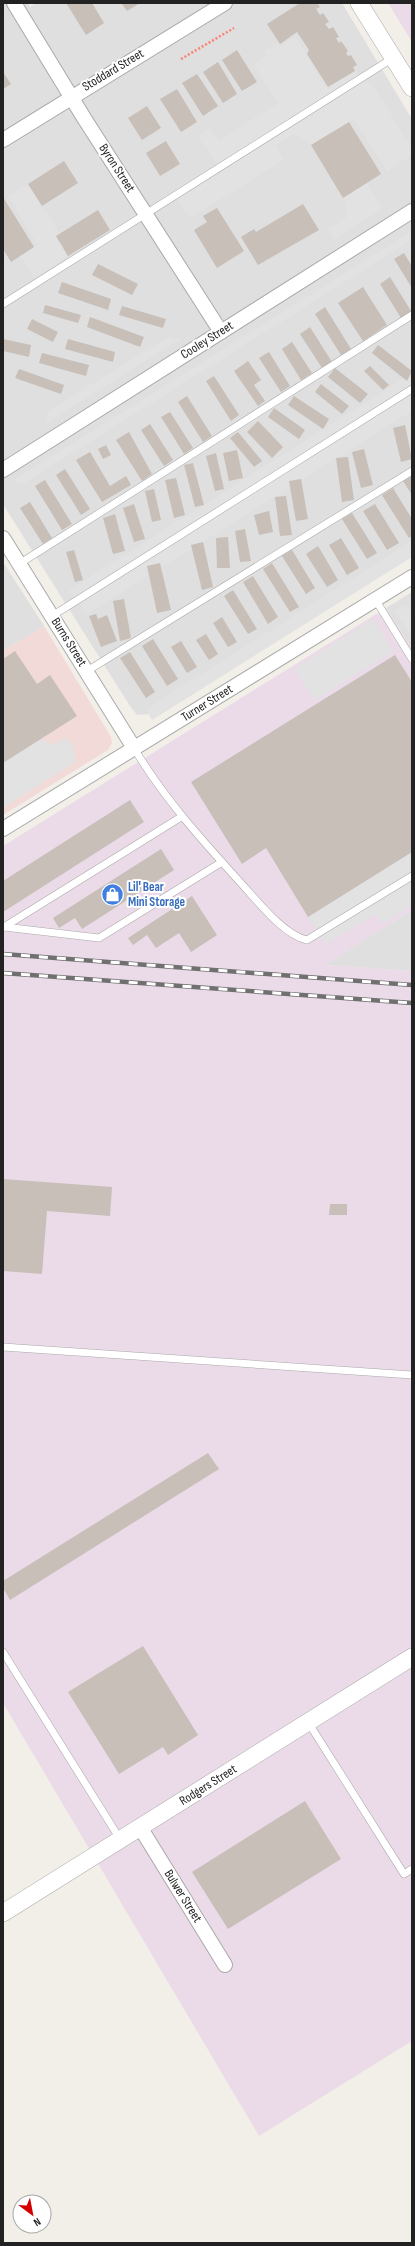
<svg xmlns="http://www.w3.org/2000/svg" width="415" height="2246" viewBox="0 0 415 2246" font-family="'Sofia Sans Condensed',sans-serif">
	<style>
		.residential { fill: #e0dfdf }
		.commercial { fill: #f2dad9 }
		.industrial { fill: #ebdbe8 }
		.parking { fill: #e2e2e2 }
		.building { fill: #c7bfb8 }
		.lines { fill: none; stroke-linecap: round; stroke-linejoin: round }
		.service-casing { stroke: #a9a9a9; stroke-width: 8 }
		.minor-casing { stroke: #a9a9a9; stroke-width: 16 }
		.tertiary-casing { stroke: #a9a9a9; stroke-width: 18 }
		.path { stroke: #fa8072; stroke-width: 2.5; stroke-dasharray: 2 2; stroke-linecap: butt }
		.service { stroke: #fff; stroke-width: 7 }
		.minor { stroke: #fff; stroke-width: 14 }
		.tertiary { stroke: #fff; stroke-width: 17 }
		.rail-casing { stroke: #707070; stroke-width: 4.5 }
		.rail { stroke: #fff; stroke-width: 3; stroke-dasharray: 9; stroke-linecap: butt }
		.labels { text-anchor: middle; dominant-baseline: central; stroke-width: 4; stroke-linejoin: round; paint-order: stroke }
		.street-label { font-size: 13px; fill: #222; stroke: #fff }
		.shop-label { font-size: 13px; font-weight: bold; fill: #366cbe; stroke: #fff; text-anchor: start }
	</style>
	<rect width="100%" height="100%" fill="#f2efe9"/>
	<g class="residential">
		<path d="M3,3H28L30,7L36,3H342L412,119V552L149,714L137,715L130,706L4,506Z"/>
		<path d="M3,562L44,626L3,651Z"/>
		<path d="M412,592V649L386,608Z"/>
		<path d="M412,910V971L324,965Z"/>
	</g>
	<path class="commercial" d="M44,626L111,737L112,743L108,750L3,815V651Z"/>
	<g class="industrial">
		<path d="M388,3H412V42Z"/>
		<path d="M386,608L412,649V910L325,965L412,971V2041L259,2136L3,1703V846Z"/>
	</g>
	<g class="parking">
		<path d="M295,37L326,88L355,71L373,86L412,148V155L387,171L354,119L311,145L295,133L276,145L284,160L190,218L173,192L217,165L198,136L210,128L219,141L278,103L254,64L266,56L264,51L278,42L280,46Z"/>
		<path d="M367,183L382,209L334,239L328,229L347,217L345,201L343,198Z"/>
		<path d="M28,184L60,234L56,237L68,256L34,278L20,256L37,244L8,196Z"/>
		<path d="M412,231V240L23,484L12,481Z"/>
		<path d="M168,337L181,339L46,423L48,411Z"/>
		<path d="M412,373V411L86,615L69,590Z"/>
		<path d="M412,541V557L152,720L146,709Z"/>
		<path d="M406,604L412,613V638L395,611Z"/>
		<path d="M373,619L393,651L315,700L294,669Z"/>
		<path d="M66,737L74,747L75,762L3,808V763L41,739L53,745Z"/>
		<path d="M412,852V905L383,924L376,914L326,944L308,917Z"/>
	</g>
	<g class="building">
		<path d="M66,3H92L104,23L86,35Z"/>
		<path d="M121,3H140L127,11Z"/>
		<path d="M300,3H317L320,7L316,9L320,15L323,13L329,22L325,24L329,29L333,27L339,37L336,38L339,43L341,41L348,51L346,53L348,56L351,55L357,65L353,67L355,71L328,87L307,54L309,50L297,32L280,44L267,24Z"/>
		<path d="M237,50L257,82L242,91L222,60Z"/>
		<path d="M218,62L237,94L223,103L203,72Z"/>
		<path d="M3,72L11,84L3,89Z"/>
		<path d="M197,74L218,106L203,116L182,83Z"/>
		<path d="M177,89L197,122L181,132L160,99Z"/>
		<path d="M147,106L161,128L142,140L128,118Z"/>
		<path d="M349,122L381,174L343,198L311,145Z"/>
		<path d="M166,141L180,164L160,176L146,153Z"/>
		<path d="M64,161L78,183L42,206L28,184Z"/>
		<path d="M3,197L34,247L11,262L3,249Z"/>
		<path d="M303,204L319,230L258,265L241,237L254,229L256,232Z"/>
		<path d="M217,208L244,251L217,268L194,230L207,222L203,216Z"/>
		<path d="M98,210L110,230L68,256L56,236Z"/>
		<path d="M404,253L412,266V288L394,259Z"/>
		<path d="M98,264L138,284L132,295L92,275Z"/>
		<path d="M390,277L411,311L401,318L380,284Z"/>
		<path d="M62,282L111,299L108,310L58,293Z"/>
		<path d="M363,287L387,325L363,341L338,303Z"/>
		<path d="M45,305L81,315L78,323L43,313Z"/>
		<path d="M122,306L166,319L163,328L119,315Z"/>
		<path d="M325,307L351,349L341,355L315,314Z"/>
		<path d="M90,317L144,337L140,347L87,327Z"/>
		<path d="M32,319L58,332L53,342L27,329Z"/>
		<path d="M310,327L332,362L322,368L300,334Z"/>
		<path d="M3,339L31,345L29,357L3,351Z"/>
		<path d="M68,339L115,352L113,362L65,349Z"/>
		<path d="M292,342L312,373L301,380L282,349Z"/>
		<path d="M378,345L412,371L407,381L372,353Z"/>
		<path d="M269,352L290,386L281,392L259,358Z"/>
		<path d="M42,353L89,365L86,376L39,363Z"/>
		<path d="M248,361L261,380L254,385L265,401L258,406L234,371Z"/>
		<path d="M370,366L389,385L383,390L364,371Z"/>
		<path d="M335,368L368,394L360,403L328,377Z"/>
		<path d="M19,369L64,385L61,394L15,378Z"/>
		<path d="M214,376L239,415L231,421L206,381Z"/>
		<path d="M321,384L349,406L342,414L315,392Z"/>
		<path d="M187,396L212,436L203,442L178,402Z"/>
		<path d="M294,396L329,419L323,429L288,405Z"/>
		<path d="M274,408L305,430L299,439L268,417Z"/>
		<path d="M170,412L193,448L184,454L161,417Z"/>
		<path d="M258,421L283,447L272,458L247,432Z"/>
		<path d="M150,424L173,460L164,466L141,430Z"/>
		<path d="M405,425L412,459L401,462L393,428Z"/>
		<path d="M129,432L152,474L142,481L116,440Z"/>
		<path d="M238,432L262,461L254,467L230,438Z"/>
		<path d="M106,445L111,455L103,459L98,449Z"/>
		<path d="M364,449L373,485L361,488L352,452Z"/>
		<path d="M237,450L243,478L229,481L223,453Z"/>
		<path d="M90,452L110,486L126,476L131,485L102,502L76,460Z"/>
		<path d="M216,453L224,489L215,491L206,456Z"/>
		<path d="M348,457L354,500L342,502L336,458Z"/>
		<path d="M193,463L204,505L195,507L184,465Z"/>
		<path d="M65,469L90,509L81,515L56,475Z"/>
		<path d="M412,476V495L403,481Z"/>
		<path d="M176,478L185,515L174,518L165,480Z"/>
		<path d="M301,479L308,519L296,521L289,481Z"/>
		<path d="M45,480L72,524L62,530L35,486Z"/>
		<path d="M393,488L412,519V536L409,538L382,495Z"/>
		<path d="M154,489L161,520L152,522L145,491Z"/>
		<path d="M286,496L292,535L280,536L275,497Z"/>
		<path d="M30,502L52,538L43,544L20,508Z"/>
		<path d="M134,504L145,539L134,542L123,508Z"/>
		<path d="M375,504L399,543L387,550L363,511Z"/>
		<path d="M269,511L273,532L259,535L254,515Z"/>
		<path d="M352,513L377,553L367,559L342,519Z"/>
		<path d="M115,514L125,551L113,554L103,518Z"/>
		<path d="M245,529L251,561L240,562L235,531Z"/>
		<path d="M228,537L230,568H217L216,538Z"/>
		<path d="M341,538L359,568L347,575L329,545Z"/>
		<path d="M203,542L213,587L202,590L191,545Z"/>
		<path d="M318,546L338,580L327,587L306,554Z"/>
		<path d="M74,550L83,580L75,582L66,552Z"/>
		<path d="M292,550L315,588L306,594L282,556Z"/>
		<path d="M160,563L171,610L157,613L147,566Z"/>
		<path d="M272,563L299,607L290,612L263,569Z"/>
		<path d="M253,576L278,617L268,624L243,582Z"/>
		<path d="M233,590L257,629L248,634L224,596Z"/>
		<path d="M124,599L131,638L120,641L113,601Z"/>
		<path d="M96,614L98,619L107,615L117,641L101,647L89,616Z"/>
		<path d="M222,617L237,642L228,647L213,623Z"/>
		<path d="M206,634L218,654L209,660L196,640Z"/>
		<path d="M153,639L178,679L167,686L142,646Z"/>
		<path d="M181,641L197,667L187,673L171,647Z"/>
		<path d="M15,651L37,684L50,675L77,716L3,763V659Z"/>
		<path d="M130,652L155,692L146,698L120,658Z"/>
		<path d="M395,655L412,682V852L308,917L266,848L242,864L191,782Z"/>
		<path d="M130,800L144,822L3,912V881Z"/>
		<path d="M161,849L174,870L82,929L75,918L59,928L53,918Z"/>
		<path d="M192,896L217,935L191,952L179,933L156,948L147,935L133,945L128,938Z"/>
		<path d="M3,1179L112,1187L110,1216L47,1211L42,1274L3,1271Z"/>
		<path d="M330,1204H347V1215H329Z"/>
		<path d="M208,1453L219,1469L10,1600L3,1588V1581Z"/>
		<path d="M143,1646L198,1735L168,1755L163,1747L119,1774L68,1692Z"/>
		<path d="M305,1801L341,1859L228,1929L192,1872Z"/>
	</g>
	<g class="lines">
		<defs>
			<g id="service">
				<path d="M3,304L393,58"/>
				<path d="M19,564L412,315"/>
				<path d="M375,599L412,659"/>
				<path d="M52,616L412,389"/>
				<path d="M87,671L412,471"/>
				<path d="M134,748C163,797 201,839 239,881C256,899 283,935 307,940L412,876"/>
				<path d="M4,927L99,938L222,862"/>
				<path d="M4,927L181,817"/>
				<path d="M3,1347L412,1375"/>
				<path d="M3,1652L120,1839"/>
				<path d="M308,1722L404,1874L412,1869"/>
			</g>
			<g id="minor">
				<path d="M14,3L84,118L221,332"/>
				<path d="M3,140L225,3"/>
				<path d="M3,470L412,211"/>
				<path d="M3,538L134,748"/>
				<path d="M3,829L412,577"/>
				<path d="M140,1827L225,1965"/>
			</g>
			<g id="tertiary">
				<path d="M359,3L412,88"/>
				<path d="M3,1913L412,1657"/>
			</g>
		</defs>
		<use href="#service" class="service-casing"/>
		<use href="#minor" class="minor-casing"/>
		<use href="#tertiary" class="tertiary-casing"/>
		<path class="path" d="M181,59L234,28"/>
		<use href="#service" class="service"/>
		<use href="#minor" class="minor"/>
		<use href="#tertiary" class="tertiary"/>
		<defs>
			<g id="rail">
				<path d="M3,954L412,985"/>
				<path d="M3,973L412,1003"/>
			</g>
		</defs>
		<use href="#rail" class="rail-casing"/>
		<use href="#rail" class="rail"/>
	</g>
	<defs>
		<symbol id="shop-disc" viewBox="-11 -11 22 22"><circle r="9.5" fill="#3f7fe0" stroke="#fff"/><path d="M-5-2.5h2.3a2.7 3.5 0 0 1 5.4 0H5L5.5 6h-11ZM-1.5-2.5h3a1.5 2.3 0 0 0-3 0Z" fill="#fff"/></symbol>
	</defs>
	<g fill-rule="evenodd">
		<use href="#shop-disc" x="100" y="882" width="25" height="25"/>
	</g>
	<g class="labels">
		<g class="street-label">
			<text transform="translate(113 70) rotate(-31)">Stoddard Street</text>
			<text transform="translate(117 168) rotate(57)">Byron Street</text>
			<text transform="translate(207 340) rotate(-32)">Cooley Street</text>
			<text transform="translate(69 642) rotate(58)">Burns Street</text>
			<text transform="translate(207 703) rotate(-32)">Turner Street</text>
			<text transform="translate(208 1785) rotate(-32)">Rodgers Street</text>
			<text transform="translate(183 1896) rotate(58)">Bulwer Street</text>
		</g>
		<g class="shop-label">
			<text x="128" y="887">Lil' Bear<tspan x="128" dy="15">Mini Storage</tspan></text>
		</g>
	</g>
	<rect width="415" height="2246" fill="none" stroke="#222222" stroke-width="8"/>
	<g transform="translate(32 2214) rotate(148)"><circle r="19" fill="#ffffff" stroke="#a7a7a7"/>
	<path d="M0-3L7 15L0 10L-7 15Z" fill="#d40000"/>
	<text y="-6" font-size="11" font-weight="bold" text-anchor="middle" fill="#222222">N</text>
	</g>
</svg>
